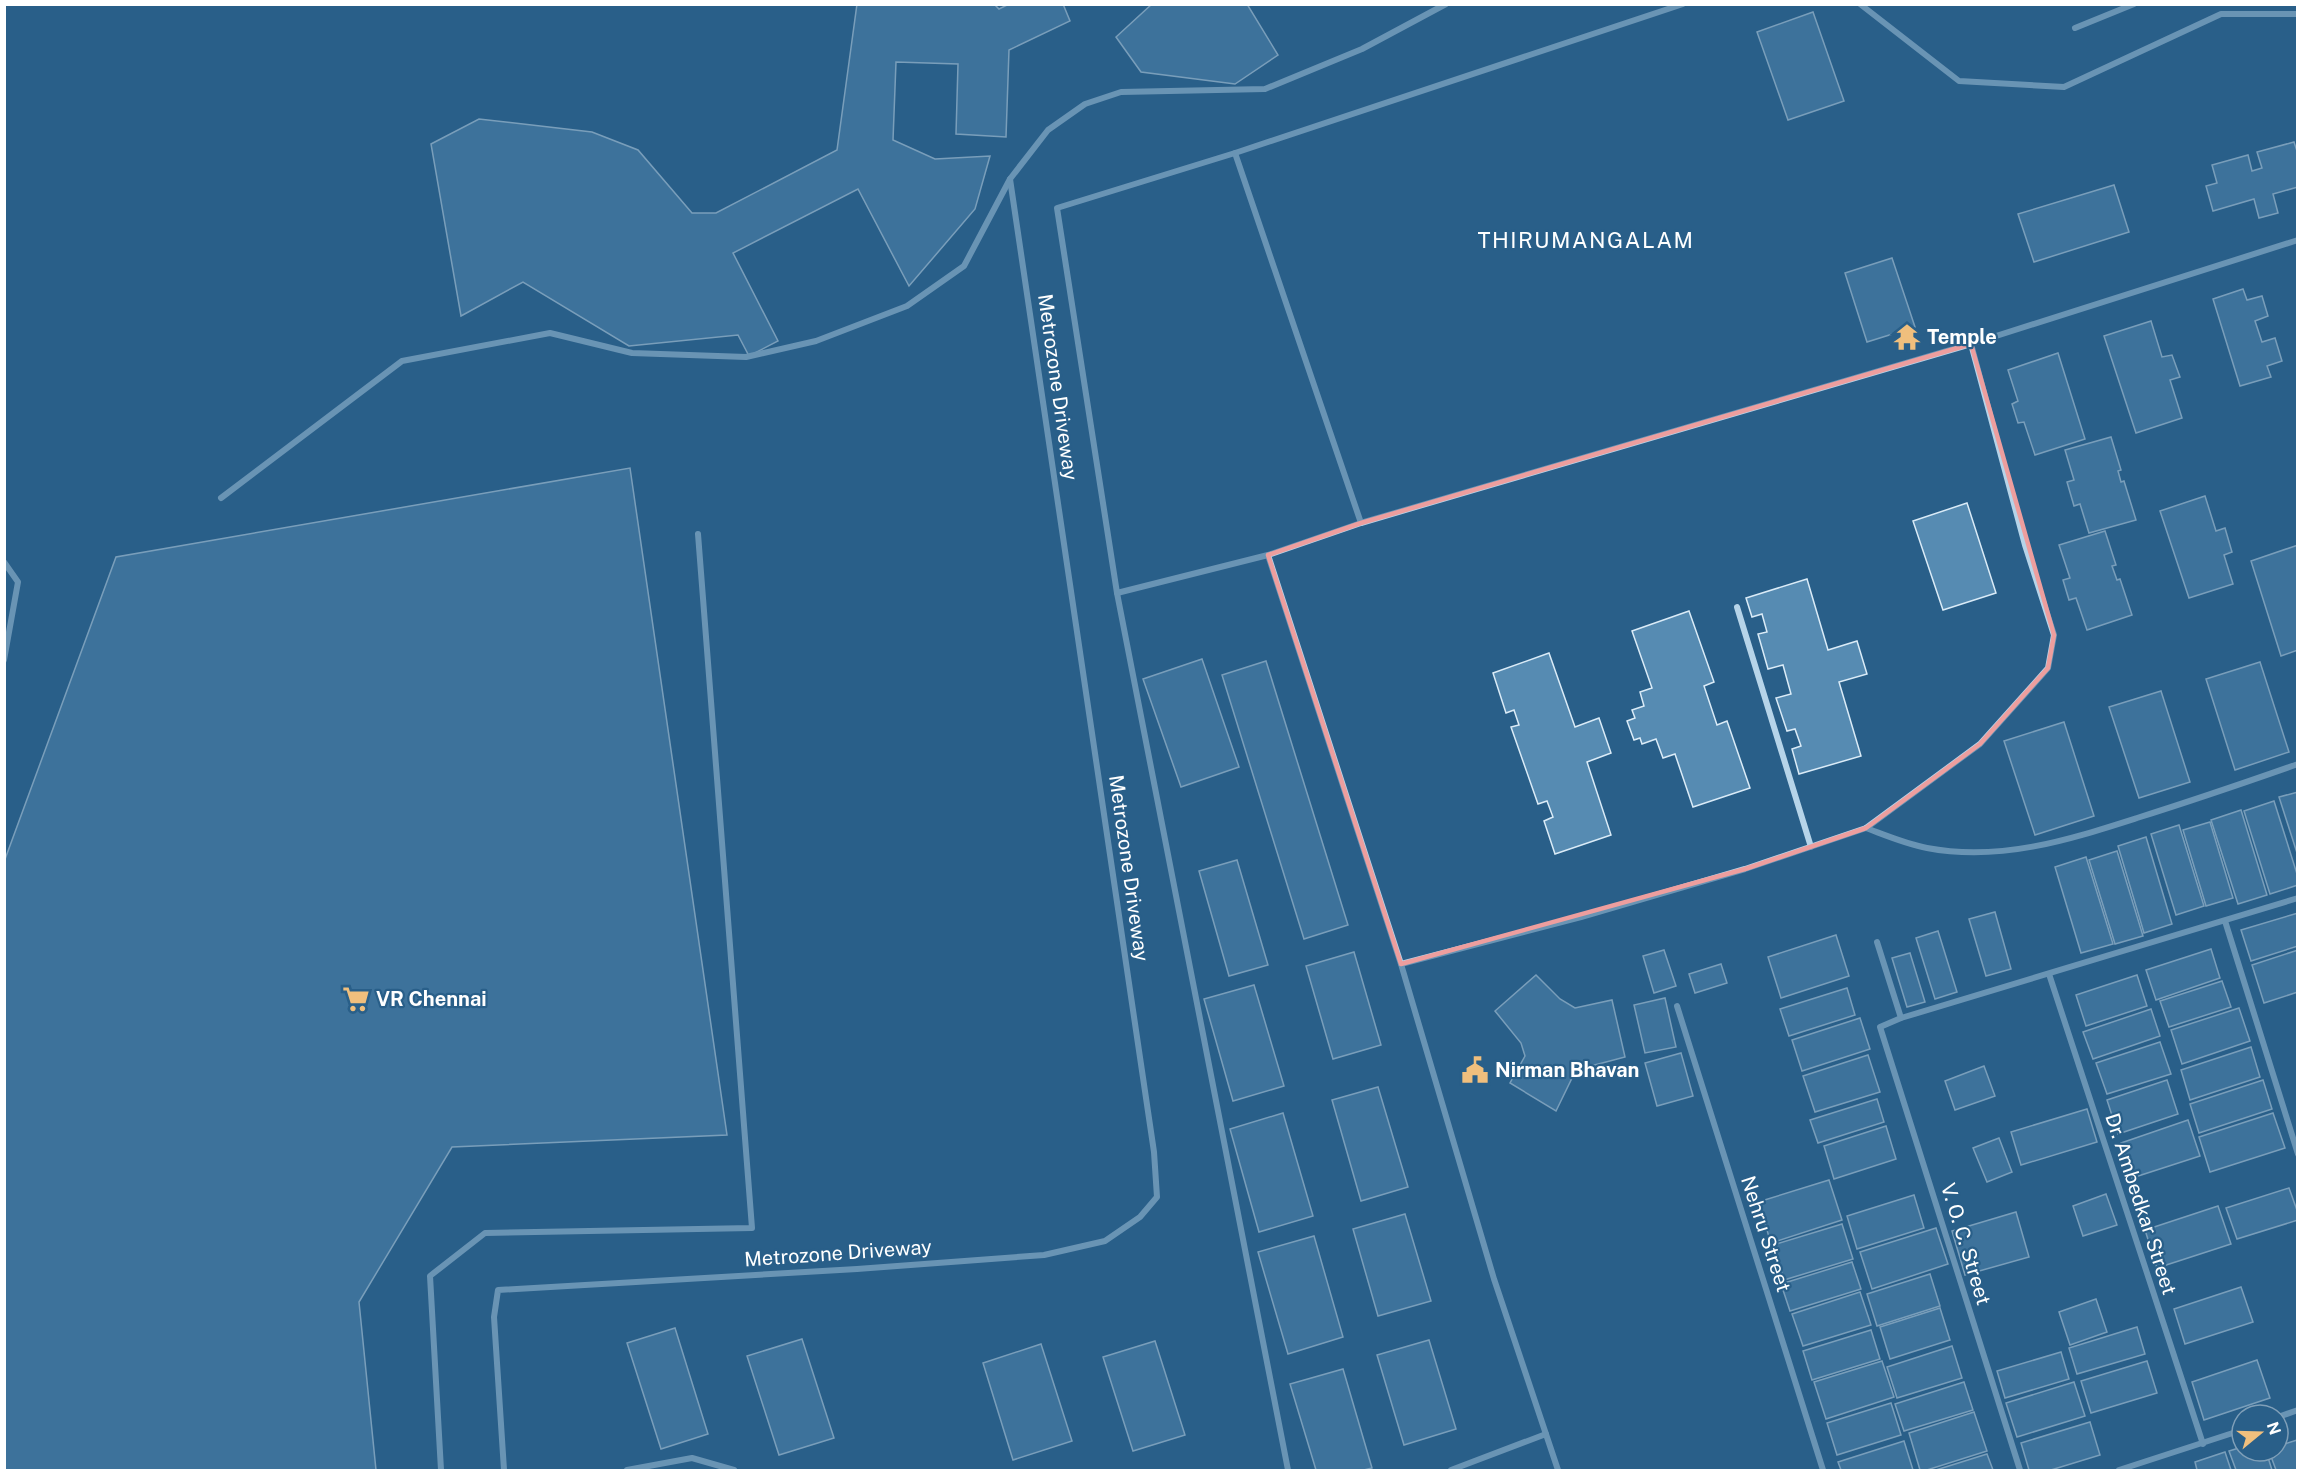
<svg xmlns="http://www.w3.org/2000/svg" width="2302" height="1475" viewBox="0 0 2302 1475" font-family="'Public Sans',sans-serif">
	<style>
		.building { fill: #568bb2; stroke: #daebf7; stroke-width: 1.5 }
		.lines { fill: none; stroke-linecap: round; stroke-linejoin: round }
		.street { stroke: #b6d4e9; stroke-width: 6 }
		.marked { fill: none; stroke: #ed9e9e; stroke-width: 4.5; stroke-linejoin: round }
		.labels { text-anchor: middle; dominant-baseline: central; stroke-width: 4.5; stroke-linejoin: round; paint-order: stroke }
		.poi-label { font-size: 20px; font-weight: bold; fill: #fff; stroke: #295f89; text-anchor: start }
		.street-label { font-size: 20px; fill: #fff; stroke: #295f89 }
		.quarter-label { font-size: 22px; letter-spacing: 1.5px; fill: #fff; stroke: #295f89 }
	</style>
	<rect width="100%" height="100%" fill="#295f89"/>
	<g class="building">
		<path d="M857,4H994L999,9L1009,4H1063L1070,21L1009,50L1006,137L956,134L958,64L896,62L893,140L935,159L990,156L975,209L909,286L858,189L733,253L778,341L749,356L738,335L629,346L523,282L461,316L431,144L479,119L592,132L638,150L692,213H716L837,150Z"/>
		<path d="M1152,4H1247L1278,55L1235,84L1141,72L1116,37Z"/>
		<path d="M1813,12L1844,101L1788,120L1757,32Z"/>
		<path d="M2294,142L2298,154V187L2273,194L2278,213L2259,218L2254,199L2213,211L2206,186L2217,183L2212,165L2248,155L2252,171L2262,168L2257,152Z"/>
		<path d="M2114,185L2129,232L2034,262L2018,214Z"/>
		<path d="M1892,258L1915,327L1867,342L1845,273Z"/>
		<path d="M2243,289L2247,300L2262,296L2268,316L2255,321L2262,342L2275,338L2282,361L2267,366L2271,377L2240,386L2213,299Z"/>
		<path d="M2151,321L2162,357L2172,355L2180,377L2170,380L2182,418L2136,433L2104,336Z"/>
		<path d="M2058,353L2085,439L2035,455L2024,422L2018,423L2012,404L2018,401L2008,370Z"/>
		<path d="M2111,437L2121,470L2118,471L2121,482L2124,481L2136,520L2089,533L2080,504L2074,506L2067,482L2074,480L2065,450Z"/>
		<path d="M630,468L727,1135L452,1147L359,1302L376,1470H4V862L116,557Z"/>
		<path d="M2205,496L2216,531L2225,528L2232,552L2224,555L2233,584L2189,598L2160,511Z"/>
		<path d="M1967,503L1996,593L1943,610L1913,521Z"/>
		<path d="M2105,531L2116,565L2112,566L2117,580L2120,579L2132,615L2087,630L2076,598L2069,600L2063,580L2070,578L2059,545Z"/>
		<path d="M2298,545V650L2281,656L2251,561Z"/>
		<path d="M1807,579L1828,650L1857,641L1867,674L1839,682L1861,756L1799,774L1792,749L1801,746L1795,729L1787,731L1776,698L1791,694L1783,665L1768,669L1758,634L1767,632L1762,614L1752,617L1746,598Z"/>
		<path d="M1689,611L1714,682L1704,686L1717,725L1727,721L1750,788L1693,807L1675,754L1663,758L1656,739L1642,744L1640,738L1634,740L1627,721L1635,718L1632,710L1644,706L1640,692L1652,688L1632,631Z"/>
		<path d="M1549,653L1575,727L1599,718L1611,753L1587,762L1611,835L1555,854L1544,821L1553,817L1547,801L1538,804L1511,727L1519,725L1514,710L1506,713L1493,673Z"/>
		<path d="M1202,659L1239,767L1181,787L1143,679Z"/>
		<path d="M1266,661L1348,925L1304,939L1222,675Z"/>
		<path d="M2260,662L2289,752L2235,770L2206,679Z"/>
		<path d="M2161,691L2190,782L2139,798L2109,707Z"/>
		<path d="M2064,722L2094,816L2035,835L2004,741Z"/>
		<path d="M2298,792V856L2279,797Z"/>
		<path d="M2274,801L2298,877V885L2270,894L2244,811Z"/>
		<path d="M2241,810L2267,895L2238,904L2211,820Z"/>
		<path d="M2210,822L2233,898L2206,906L2183,830Z"/>
		<path d="M2179,825L2204,906L2176,915L2151,834Z"/>
		<path d="M2146,837L2172,924L2144,933L2118,846Z"/>
		<path d="M2117,851L2143,936L2115,944L2089,860Z"/>
		<path d="M2086,857L2113,944L2081,953L2055,867Z"/>
		<path d="M1237,860L1268,965L1229,976L1199,871Z"/>
		<path d="M1995,912L2011,969L1986,976L1969,919Z"/>
		<path d="M2298,913V946L2251,961L2241,930Z"/>
		<path d="M1938,931L1957,992L1935,999L1916,938Z"/>
		<path d="M1836,935L1849,976L1781,998L1768,957Z"/>
		<path d="M2211,949L2220,978L2156,1000L2146,970Z"/>
		<path d="M1664,950L1676,986L1654,993L1643,956Z"/>
		<path d="M2298,950V992L2264,1003L2252,965Z"/>
		<path d="M1354,952L1381,1045L1333,1059L1306,966Z"/>
		<path d="M1910,953L1925,1002L1907,1007L1892,958Z"/>
		<path d="M1721,964L1727,983L1695,993L1689,974Z"/>
		<path d="M1536,975L1560,999L1575,1008L1612,1000L1625,1057L1576,1070L1556,1111L1510,1083L1525,1056L1521,1043L1495,1011Z"/>
		<path d="M2137,975L2147,1006L2086,1026L2076,995Z"/>
		<path d="M2222,981L2231,1007L2169,1027L2160,1001Z"/>
		<path d="M1254,985L1284,1086L1233,1101L1204,999Z"/>
		<path d="M1847,988L1855,1015L1789,1036L1780,1009Z"/>
		<path d="M1665,998L1676,1047L1645,1053L1634,1005Z"/>
		<path d="M2239,1008L2250,1041L2182,1064L2171,1030Z"/>
		<path d="M2151,1009L2160,1036L2093,1059L2083,1032Z"/>
		<path d="M1860,1018L1870,1049L1802,1071L1792,1040Z"/>
		<path d="M2160,1042L2171,1074L2107,1094L2096,1063Z"/>
		<path d="M2251,1047L2260,1077L2190,1100L2181,1070Z"/>
		<path d="M1681,1053L1693,1096L1657,1106L1645,1063Z"/>
		<path d="M1868,1055L1880,1092L1815,1112L1803,1076Z"/>
		<path d="M1984,1066L1995,1096L1955,1110L1945,1081Z"/>
		<path d="M2167,1080L2178,1114L2118,1134L2107,1100Z"/>
		<path d="M2263,1080L2272,1109L2199,1133L2190,1104Z"/>
		<path d="M1378,1087L1408,1187L1361,1201L1332,1100Z"/>
		<path d="M1877,1099L1884,1122L1818,1143L1810,1120Z"/>
		<path d="M2087,1109L2097,1142L2021,1165L2011,1132Z"/>
		<path d="M1283,1113L1313,1216L1259,1232L1230,1129Z"/>
		<path d="M2273,1113L2285,1148L2210,1172L2199,1137Z"/>
		<path d="M2188,1120L2200,1156L2132,1178L2121,1143Z"/>
		<path d="M1886,1126L1896,1159L1834,1179L1824,1146Z"/>
		<path d="M1999,1138L2012,1172L1987,1182L1973,1148Z"/>
		<path d="M1829,1180L1842,1220L1771,1243L1758,1202Z"/>
		<path d="M2289,1188L2298,1213V1220L2237,1239L2226,1208Z"/>
		<path d="M2106,1194L2117,1225L2083,1236L2073,1206Z"/>
		<path d="M1914,1195L1924,1228L1857,1249L1847,1216Z"/>
		<path d="M2218,1206L2231,1244L2157,1268L2145,1230Z"/>
		<path d="M2016,1212L2029,1257L1965,1275L1952,1231Z"/>
		<path d="M1405,1214L1431,1301L1378,1316L1353,1229Z"/>
		<path d="M1842,1224L1853,1259L1784,1280L1773,1245Z"/>
		<path d="M1936,1228L1948,1264L1872,1289L1860,1252Z"/>
		<path d="M1314,1236L1343,1337L1288,1354L1258,1252Z"/>
		<path d="M1852,1262L1861,1289L1790,1311L1781,1284Z"/>
		<path d="M1930,1274L1940,1306L1877,1326L1867,1294Z"/>
		<path d="M2241,1287L2253,1322L2185,1344L2174,1309Z"/>
		<path d="M1860,1292L1871,1325L1803,1346L1792,1314Z"/>
		<path d="M2096,1299L2107,1332L2070,1345L2059,1312Z"/>
		<path d="M1940,1308L1950,1340L1890,1359L1880,1327Z"/>
		<path d="M2137,1327L2145,1354L2077,1374L2069,1348Z"/>
		<path d="M675,1328L708,1434L661,1449L627,1343Z"/>
		<path d="M1871,1330L1880,1359L1812,1380L1803,1351Z"/>
		<path d="M802,1339L834,1438L779,1455L747,1356Z"/>
		<path d="M1429,1340L1456,1429L1404,1445L1377,1355Z"/>
		<path d="M1155,1341L1185,1435L1133,1451L1103,1357Z"/>
		<path d="M1041,1344L1072,1441L1013,1460L983,1363Z"/>
		<path d="M1952,1346L1962,1378L1897,1398L1887,1367Z"/>
		<path d="M2061,1352L2069,1379L2005,1398L1997,1371Z"/>
		<path d="M2257,1360L2270,1398L2204,1420L2192,1382Z"/>
		<path d="M1882,1361L1894,1397L1826,1419L1814,1382Z"/>
		<path d="M2147,1361L2157,1393L2091,1413L2081,1381Z"/>
		<path d="M1343,1369L1372,1468L1364,1470H1316L1290,1384Z"/>
		<path d="M1964,1382L1973,1410L1904,1431L1895,1404Z"/>
		<path d="M2074,1382L2085,1416L2017,1437L2006,1403Z"/>
		<path d="M1891,1403L1901,1435L1837,1455L1827,1423Z"/>
		<path d="M1974,1412L1987,1451L1927,1470H1920L1909,1433Z"/>
		<path d="M2090,1422L2100,1455L2051,1470H2029L2021,1443Z"/>
		<path d="M2297,1440L2298,1470H2276L2269,1451H2278V1446Z"/>
		<path d="M1904,1441L1913,1470H1841L1838,1462Z"/>
		<path d="M2242,1447V1451H2266L2272,1470H2236L2229,1451Z"/>
		<path d="M2225,1452L2231,1470H2197L2195,1462Z"/>
		<path d="M1987,1454L1993,1470H1936Z"/>
	</g>
	<g class="lines">
		<g class="street">
			<path d="M1860,4L1959,81L2064,87L2221,14H2298"/>
			<path d="M2075,28L2134,4"/>
			<path d="M1235,153L1361,523"/>
			<path d="M221,498L402,361L550,333L632,353L746,357L816,341L907,306L964,266L1010,179"/>
			<path d="M1268,555L1117,593L1057,208L1235,153L1683,4"/>
			<path d="M4,562L18,582L4,660"/>
			<path d="M1117,593L1288,1470"/>
			<path d="M1737,607L1811,847"/>
			<path d="M1866,828C1885,835 1906,844 1927,848C2000,862 2068,840 2137,818C2191,801 2244,783 2298,764"/>
			<path d="M2225,921L2298,1154"/>
			<path d="M1877,942L1901,1018"/>
			<path d="M1401,964L1268,555L1361,523L1971,344"/>
			<path d="M2049,974L2203,1444"/>
			<path d="M1677,1006L1823,1470"/>
			<path d="M2278,1417L2298,1410"/>
			<path d="M441,1470L430,1276L485,1233L752,1228L698,534"/>
			<path d="M504,1470L494,1317L498,1290L857,1269L1044,1255L1105,1241L1140,1217L1157,1197L1154,1152L1010,179L1048,130L1085,104L1121,92L1265,89L1362,49L1446,4"/>
			<path d="M627,1470L692,1458L734,1470"/>
			<path d="M1451,1470L1546,1434"/>
			<path d="M1558,1470L1494,1279L1401,964L1581,917L1745,869L1866,828L1980,744L2048,668L2054,635L2025,545L1971,344L2298,240"/>
			<path d="M2020,1470L1880,1027L1901,1018L2298,898"/>
			<path d="M2119,1470L2242,1430"/>
		</g>
	</g>
	<path d="M0 0H2302V1475H0ZM1971,344L2054,635L2048,668L1980,744L1866,828L1745,869L1401,964L1268,555L1361,523Z" fill="#295f89" fill-opacity=".55" fill-rule="evenodd"/>
	<path class="marked" d="M1971,344L2054,635L2048,668L1980,744L1866,828L1745,869L1401,964L1268,555L1361,523Z"/>
	<defs>
		<symbol id="temple-bare" viewBox="-9 -9 18 18"><path d="M0-6L5-2H3V0L6.5 2.5H4V6H1.5V3h-3V6H-4V2.5H-6.5L-3 0V-2H-5Z" fill="#f0bf7d" stroke="#295f89" stroke-width="2.5" paint-order="stroke"/></symbol>
		<symbol id="supermarket-bare" viewBox="-9 -9 18 18"><path d="M-6-5.5h2.5l.6 2H6L4.5 2H-2.5L-4.4-4H-6ZM-1.5 3.2a1.3 1.3 0 1 0 .1 0ZM3 3.2a1.3 1.3 0 1 0 .1 0Z" fill="#f0bf7d" stroke="#295f89" stroke-width="2.5" paint-order="stroke"/></symbol>
		<symbol id="civic-bare" viewBox="-9 -9 18 18"><path d="M-.6-6.5H3V-4.5H.6V-3L4-1V1h2V6H-6V1h2V-1L-.6-3ZM-1.2 2.5V6h2.4V2.5Z" fill="#f0bf7d" stroke="#295f89" stroke-width="2.5" paint-order="stroke"/></symbol>
	</defs>
	<g fill-rule="evenodd">
		<use href="#temple-bare" x="1888" y="318" width="38" height="38"/>
		<use href="#supermarket-bare" x="337" y="980" width="38" height="38"/>
		<use href="#civic-bare" x="1456" y="1051" width="38" height="38"/>
	</g>
	<g class="labels">
		<g class="poi-label">
			<text x="1927" y="337">Temple</text>
			<text x="376" y="999">VR Chennai</text>
			<text x="1495" y="1070">Nirman Bhavan</text>
		</g>
		<g class="street-label">
			<text transform="translate(1058 387) rotate(82)">Metrozone Driveway</text>
			<text transform="translate(1129 868) rotate(82)">Metrozone Driveway</text>
			<text transform="translate(2141 1204) rotate(72)">Dr. Ambedkar Street</text>
			<text transform="translate(1766 1234) rotate(72)">Nehru Street</text>
			<text transform="translate(1966 1244) rotate(73)">V. O. C. Street</text>
			<text transform="translate(838 1253) rotate(-4)">Metrozone Driveway</text>
		</g>
		<g class="quarter-label">
			<text x="1586" y="240">THIRUMANGALAM</text>
		</g>
	</g>
	<rect width="2302" height="1475" fill="none" stroke="#ffffff" stroke-width="12"/>
	<g transform="translate(2260 1433) rotate(71)"><circle r="28" fill="#295f89" stroke="#7f9fb8" stroke-width="1.5"/>
	<path d="M0-4.5L10 22L0 15L-10 22Z" fill="#f0bf7d"/>
	<text y="-9" font-size="16" font-weight="bold" text-anchor="middle" fill="#ffffff">N</text>
	</g>
</svg>
